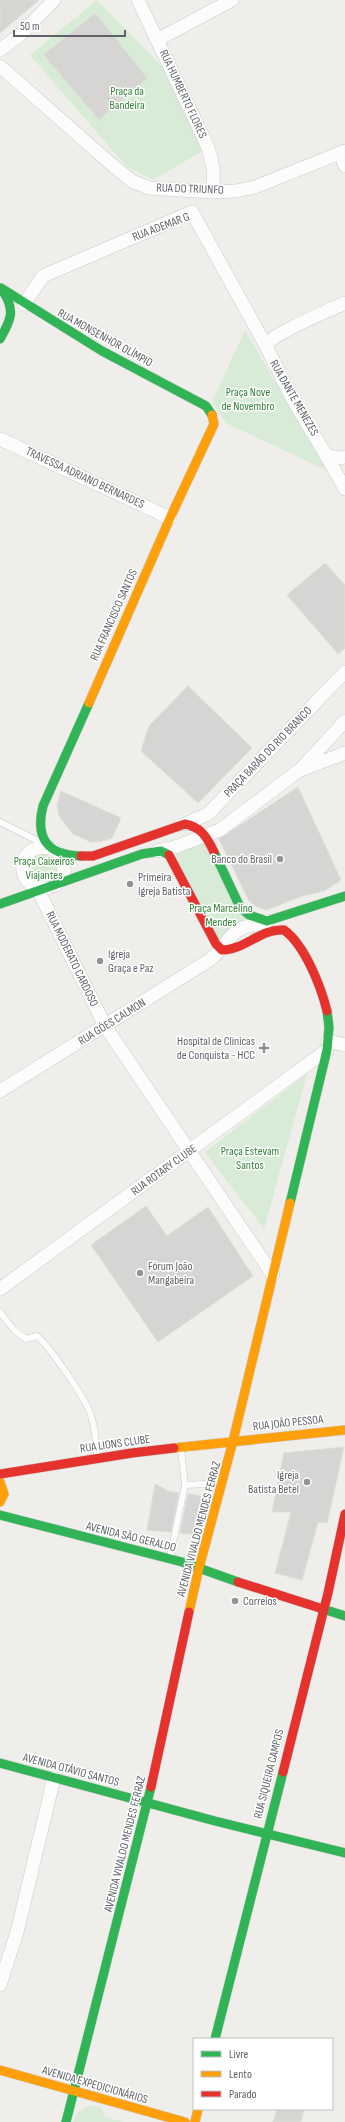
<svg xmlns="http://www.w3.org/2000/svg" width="345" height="2122" viewBox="0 0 345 2122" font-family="'Sofia Sans Condensed',sans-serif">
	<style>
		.green { fill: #d8ebd6 }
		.building { fill: #d6d5d3; stroke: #deddd9 }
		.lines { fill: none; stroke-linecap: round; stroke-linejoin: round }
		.lane-casing { stroke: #cbcccc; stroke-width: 7 }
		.street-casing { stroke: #cbcccc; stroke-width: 14 }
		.fast-casing { stroke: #cacacb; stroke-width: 10 }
		.slow-casing { stroke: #cacacb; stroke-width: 10 }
		.jam-casing { stroke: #cacacb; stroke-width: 10 }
		.lane { stroke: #fdfcfc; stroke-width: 6 }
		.street { stroke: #fdfcfc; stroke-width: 13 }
		.fast { stroke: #30b455; stroke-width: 9 }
		.slow { stroke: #ff9f0a; stroke-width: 9 }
		.jam { stroke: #e5322d; stroke-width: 9 }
		.poi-dot { fill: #919496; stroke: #fff; stroke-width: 1.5 }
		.labels { text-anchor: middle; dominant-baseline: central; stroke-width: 3; stroke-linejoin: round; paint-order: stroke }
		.park-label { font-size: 12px; fill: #348238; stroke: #fff }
		.street-label { font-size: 12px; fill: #5f6368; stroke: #fff }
		.poi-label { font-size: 12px; fill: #5f6368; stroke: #fff; text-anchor: start }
	</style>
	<rect width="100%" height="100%" fill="#efeeea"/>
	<g class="green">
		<path d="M97,0L167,72L204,150L153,180L126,166L30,55Z"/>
		<path d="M245,330L326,470L226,423L212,402Z"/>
		<path d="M205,841L247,916L222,947L174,858L179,848Z"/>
		<path d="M49,848L64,873L40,888L23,867L24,861Z"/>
		<path d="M307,1074L264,1229L205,1152Z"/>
		<path d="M90,2105L102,2108L105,2117L124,2122H73L78,2113Z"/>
	</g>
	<g class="building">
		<path d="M0,0H39L0,33Z"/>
		<path d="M95,13L147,78L99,120L44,55Z"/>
		<path d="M325,563L345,585V648L338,654L287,595Z"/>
		<path d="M188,686L252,748L198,803L141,751L149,726Z"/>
		<path d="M298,787L341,880L324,891L302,896L267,910L257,907L249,901L219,839Z"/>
		<path d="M61,791L121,818L112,838L103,841L91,842L73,834L59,816L57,805Z"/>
		<path d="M146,1206L167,1236L208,1207L253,1276L158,1342L91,1245Z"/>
		<path d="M344,1447L327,1523L318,1522L302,1580L275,1573L291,1512H272L284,1453Z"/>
		<path d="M155,1484L171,1492L179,1493L171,1532L147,1530Z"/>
		<path d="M188,1494L201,1496L197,1535L180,1533Z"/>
		<path d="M277,2109H304L301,2122H273Z"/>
	</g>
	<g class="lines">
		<defs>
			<g id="lane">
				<path d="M0,822L40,842"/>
				<path d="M0,1312L14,1330L26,1339L37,1336C50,1347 82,1394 89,1410C95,1425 96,1441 97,1456"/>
				<path d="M185,1485L204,1484L219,1479"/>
				<path d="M170,1557L185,1485L181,1450"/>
			</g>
			<g id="street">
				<path d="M138,0L207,145C213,162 215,174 212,192"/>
				<path d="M157,40L232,0"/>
				<path d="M0,50L21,34L54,0"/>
				<path d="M0,66L111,164L132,181L149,188L212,192L236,191L255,187L345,151"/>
				<path d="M340,153L345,166"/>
				<path d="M345,303C332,309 267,336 266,346L293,400L326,455L338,458L345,457"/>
				<path d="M24,304L43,276L192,212L266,346"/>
				<path d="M0,439L170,518"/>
				<path d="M326,455L345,489"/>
				<path d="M301,769L345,721"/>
				<path d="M185,824L208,814L345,672"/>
				<path d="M157,851L175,847L220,830L298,771L345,753"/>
				<path d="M55,886C66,876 67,864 58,853"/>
				<path d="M47,888C9,889 19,835 54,850"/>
				<path d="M39,892L105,1026L273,1275"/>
				<path d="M328,1041L345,1045"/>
				<path d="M0,1091L211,959C221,951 229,935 240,929C248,925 259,925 267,921"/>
				<path d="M0,1289L327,1050"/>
				<path d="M0,1985L17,1932L54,1778"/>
			</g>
			<g id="fast">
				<path d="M1,288L102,351L206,406L212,415"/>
				<path d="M0,339C11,320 16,310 2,290"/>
				<path d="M214,852L240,907L249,915L267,921L345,896"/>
				<path d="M81,856C47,855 35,838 43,806L89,703"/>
				<path d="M0,904L142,854L161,851L169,855"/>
				<path d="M290,1203L327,1050L329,1027L327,1011"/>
				<path d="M0,1515L182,1562L238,1582"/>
				<path d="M323,1609L345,1616"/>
				<path d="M0,1763L215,1821L345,1853"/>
				<path d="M215,2039L283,1772"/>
				<path d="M66,2122L151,1787"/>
			</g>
			<g id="slow">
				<path d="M89,703L170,518L214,424L212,415"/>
				<path d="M233,1441L290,1203"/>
				<path d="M174,1448L345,1430"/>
				<path d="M0,1482L4,1494L0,1502"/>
				<path d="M189,1612L199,1568L233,1441"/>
				<path d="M0,2070L185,2122"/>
				<path d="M195,2122L198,2109"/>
			</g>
			<g id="jam">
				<path d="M169,855L216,944L222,950C245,950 261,928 284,930C305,945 321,987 327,1011"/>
				<path d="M81,856H93L185,824C201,827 207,837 214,852"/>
				<path d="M0,1474L132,1453L174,1448"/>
				<path d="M238,1582L323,1609"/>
				<path d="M283,1772L328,1593L345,1514"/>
				<path d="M151,1787L189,1612"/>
			</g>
		</defs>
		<use href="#lane" class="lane-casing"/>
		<use href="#street" class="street-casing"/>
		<use href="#fast" class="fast-casing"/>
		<use href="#slow" class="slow-casing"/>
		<use href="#jam" class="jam-casing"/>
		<use href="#lane" class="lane"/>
		<use href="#street" class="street"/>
		<use href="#fast" class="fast"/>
		<use href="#slow" class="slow"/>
		<use href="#jam" class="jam"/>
	</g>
	<g class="poi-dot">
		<circle cx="280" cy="859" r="4"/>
		<circle cx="130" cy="884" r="4"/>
		<circle cx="100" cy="961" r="4"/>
		<path d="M262 1042h4v4h4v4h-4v4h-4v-4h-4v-4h4z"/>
		<circle cx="140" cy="1273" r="4"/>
		<circle cx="307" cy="1482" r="4"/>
		<circle cx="235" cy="1601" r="4"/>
	</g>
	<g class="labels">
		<g class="park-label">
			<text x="127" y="91">Praça da<tspan x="127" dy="14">Bandeira</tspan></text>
			<text x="248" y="392">Praça Nove<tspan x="248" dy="14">de Novembro</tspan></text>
			<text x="44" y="861">Praça Caixeiros<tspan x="44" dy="14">Viajantes</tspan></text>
			<text x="221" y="908">Praça Marcelino<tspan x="221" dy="14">Mendes</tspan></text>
			<text x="250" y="1151">Praça Estevam<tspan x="250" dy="14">Santos</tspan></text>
		</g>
		<g class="street-label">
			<text transform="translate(183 94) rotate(65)">RUA HUMBERTO FLORES</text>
			<text transform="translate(190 189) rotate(2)">RUA DO TRIUNFO</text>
			<text transform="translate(161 227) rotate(-21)">RUA ADEMAR G</text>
			<text transform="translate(105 338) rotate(29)">RUA MONSENHOR OLÍMPIO</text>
			<text transform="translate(294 398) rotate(60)">RUA DANTE MENEZES</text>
			<text transform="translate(85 478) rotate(25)">TRAVESSA ADRIANO BERNARDES</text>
			<text transform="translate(114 615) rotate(-66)">RUA FRANCISCO SANTOS</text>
			<text transform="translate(268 752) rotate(-46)">PRAÇA BARÃO DO RIO BRANCO</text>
			<text transform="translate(72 959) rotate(64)">RUA MODERATO CARDOSO</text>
			<text transform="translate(112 1022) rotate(-32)">RUA GÓES CALMON</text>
			<text transform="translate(164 1170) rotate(-36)">RUA ROTARY CLUBE</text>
			<text transform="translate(288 1423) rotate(-6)">RUA JOÃO PESSOA</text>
			<text transform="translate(115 1444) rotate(-8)">RUA LIONS CLUBE</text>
			<text transform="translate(199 1529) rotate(-75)">AVENIDA VIVALDO MENDES FERRAZ</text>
			<text transform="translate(131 1537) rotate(14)">AVENIDA SÃO GERALDO</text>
			<text transform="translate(71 1770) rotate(15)">AVENIDA OTÁVIO SANTOS</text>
			<text transform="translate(269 1774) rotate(-76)">RUA SIQUEIRA CAMPOS</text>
			<text transform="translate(125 1844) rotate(-76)">AVENIDA VIVALDO MENDES FERRAZ</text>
			<text transform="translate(95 2085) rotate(16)">AVENIDA EXPEDICIONÁRIOS</text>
		</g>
		<g class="poi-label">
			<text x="272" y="859" text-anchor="end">Banco do Brasil</text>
			<text x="138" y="877">Primeira<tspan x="138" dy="14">Igreja Batista</tspan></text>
			<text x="108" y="954">Igreja<tspan x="108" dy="14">Graça e Paz</tspan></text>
			<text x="255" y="1041" text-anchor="end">Hospital de Clínicas<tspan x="255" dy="14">de Conquista - HCC</tspan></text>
			<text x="148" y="1266">Fórum João<tspan x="148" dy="14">Mangabeira</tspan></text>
			<text x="299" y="1475" text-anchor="end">Igreja<tspan x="299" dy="14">Batista Betel</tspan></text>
			<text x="243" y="1601">Correios</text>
		</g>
	</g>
	<rect x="193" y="2038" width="140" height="72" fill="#ffffff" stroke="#bfc1c3"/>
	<rect x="201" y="2051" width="20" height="6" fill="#30b455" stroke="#bfc1c3"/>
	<text x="229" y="2058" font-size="12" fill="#5f6368">Livre</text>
	<rect x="201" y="2071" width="20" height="6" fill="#ff9f0a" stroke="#bfc1c3"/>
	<text x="229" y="2078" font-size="12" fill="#5f6368">Lento</text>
	<rect x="201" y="2091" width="20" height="6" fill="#e5322d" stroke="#bfc1c3"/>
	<text x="229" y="2098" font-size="12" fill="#5f6368">Parado</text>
	<path d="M14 30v6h111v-6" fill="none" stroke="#5f6368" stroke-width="2"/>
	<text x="20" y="30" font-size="12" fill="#5f6368" stroke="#ffffff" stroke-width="3" paint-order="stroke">50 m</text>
</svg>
